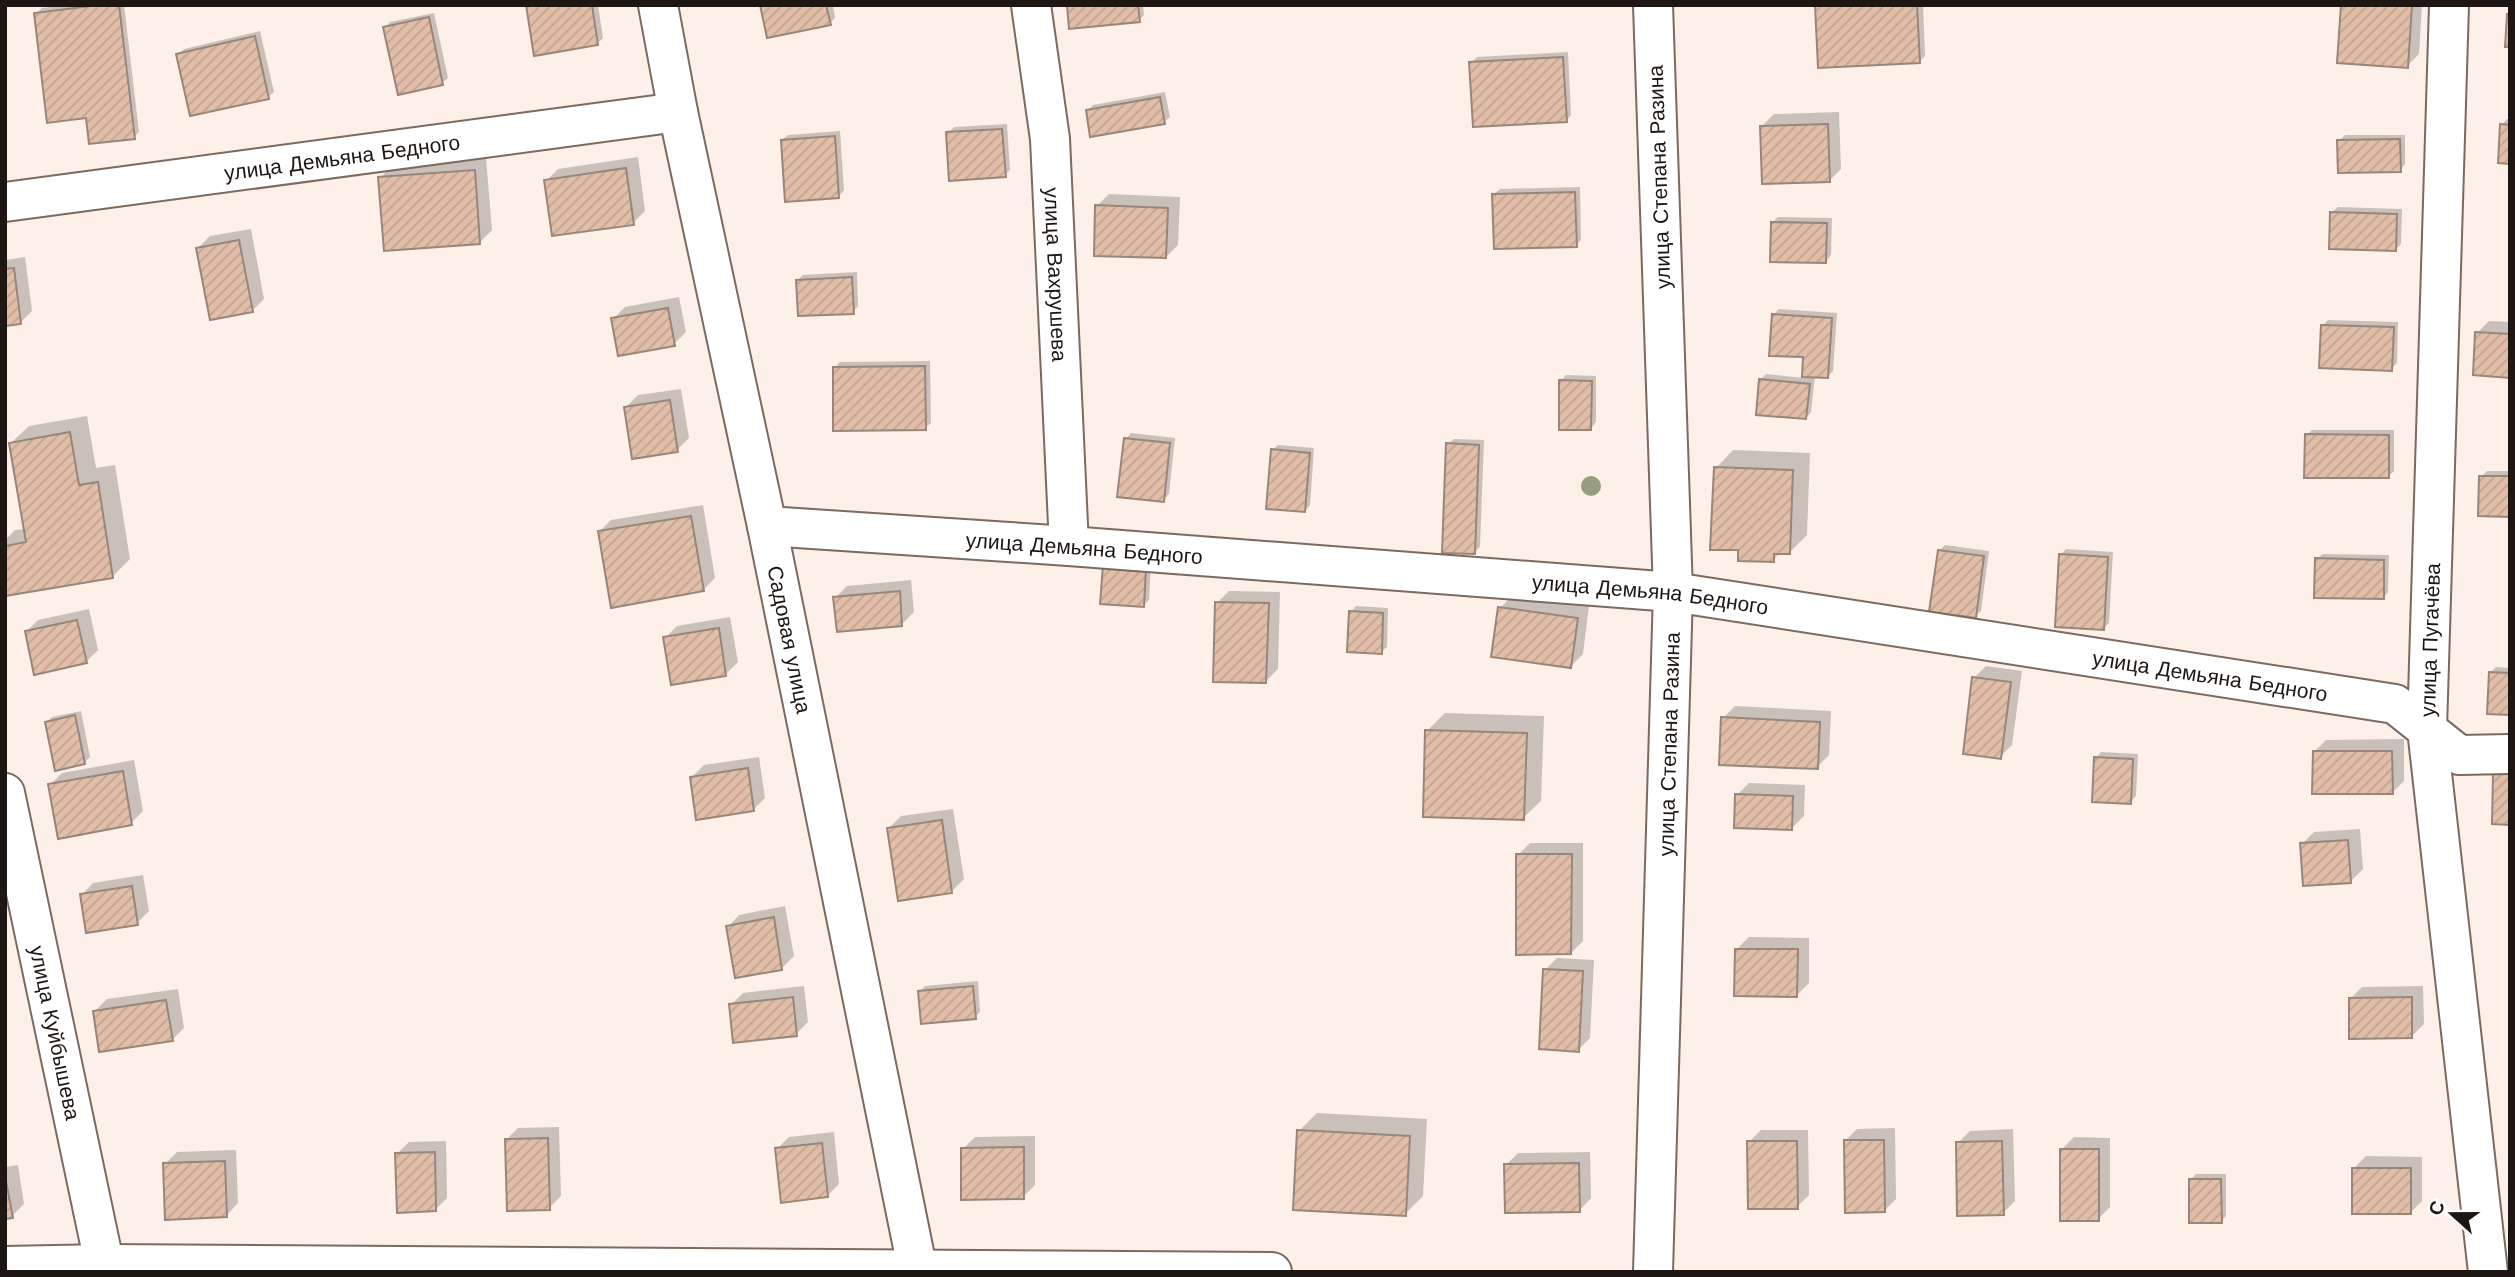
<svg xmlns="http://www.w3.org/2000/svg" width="2515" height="1277" viewBox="0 0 2515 1277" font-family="'Work Sans',sans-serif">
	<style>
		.shadow { fill: #0003 }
		.building { fill: url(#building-hatch); stroke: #98867a; stroke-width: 2 }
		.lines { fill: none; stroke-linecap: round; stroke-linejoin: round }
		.minor-casing { stroke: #7c6a5f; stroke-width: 42 }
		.minor { stroke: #fff; stroke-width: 38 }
		.tree { fill: #989e7d }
		.labels { text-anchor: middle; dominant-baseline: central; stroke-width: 5; stroke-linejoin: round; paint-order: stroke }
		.street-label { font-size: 21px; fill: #1d1612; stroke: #fff }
	</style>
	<defs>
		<pattern id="building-hatch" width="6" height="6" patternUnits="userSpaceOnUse" patternTransform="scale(1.75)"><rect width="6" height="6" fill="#e2bea8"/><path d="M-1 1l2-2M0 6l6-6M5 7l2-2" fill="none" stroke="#c1a390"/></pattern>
	</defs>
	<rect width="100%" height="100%" fill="#fdf0e9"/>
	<g class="shadow">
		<path d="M67,5H124L139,132L134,137L88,116L36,14L42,8Z"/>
		<path d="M527,5H598L603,38L598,43Z"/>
		<path d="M762,5H833L835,18L830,23Z"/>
		<path d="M1069,5H1143L1144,15L1139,20Z"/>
		<path d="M1817,5H1923L1925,56L1919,62Z"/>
		<path d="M2342,5H2422L2419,54L2407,66Z"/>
		<path d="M434,13L448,78L442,83L385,28L390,22Z"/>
		<path d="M260,31L274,92L268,97L178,54L184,49Z"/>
		<path d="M1568,52L1571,115L1566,121L1471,63L1477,57Z"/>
		<path d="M1165,92L1170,117L1164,122L1088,111L1093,105Z"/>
		<path d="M1839,112L1841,169L1829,181L1762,126L1774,114Z"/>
		<path d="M2507,119H2510V162L2502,125Z"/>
		<path d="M1007,124L1010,170L1005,175L948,133L954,127Z"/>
		<path d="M840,131L844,190L839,196L782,140L788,135Z"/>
		<path d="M2345,135H2405V164L2400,170L2339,141Z"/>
		<path d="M638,157L645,211L633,223L546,181L558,169Z"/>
		<path d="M486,158L492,230L480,242L380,178L392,166Z"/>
		<path d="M1580,187L1581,240L1576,245L1494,194L1500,189Z"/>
		<path d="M1109,194L1180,197L1178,245L1166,257L1097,206Z"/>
		<path d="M2338,207L2402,209L2401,244L2395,250L2332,212Z"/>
		<path d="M1778,217L1832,218L1831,255L1826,261L1772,223Z"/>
		<path d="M251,229L264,299L252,311L198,248L210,236Z"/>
		<path d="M25,257L32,311L20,323L5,325V260Z"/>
		<path d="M857,272L858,306L853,312L798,280L803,275Z"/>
		<path d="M679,297L686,332L674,344L613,319L625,307Z"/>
		<path d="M1779,309L1837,313L1833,371L1828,376L1815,375L1811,412L1806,418L1760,380L1766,374L1804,378L1805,356L1773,315Z"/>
		<path d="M2328,320L2398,322L2397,363L2391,369L2323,325Z"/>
		<path d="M2489,321L2510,322V376L2477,333Z"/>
		<path d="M930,361L931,423L925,428L835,368L840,362Z"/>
		<path d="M1566,375L1596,376V422L1591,428L1561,381Z"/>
		<path d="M681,389L689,438L677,450L626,407L638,395Z"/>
		<path d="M87,416L96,468L115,465L130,559L112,577L5,594V540L15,530L25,529L11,443L29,426Z"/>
		<path d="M2312,430H2394V471L2389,476L2307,435Z"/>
		<path d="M1131,433L1175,438L1169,494L1163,500L1126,439Z"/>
		<path d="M1454,439L1484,440L1480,547L1474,552L1448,444Z"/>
		<path d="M1278,445L1314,448L1310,505L1305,511L1272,450Z"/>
		<path d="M1733,450L1810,453L1807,535L1789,553L1781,552L1773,560L1740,549L1716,468Z"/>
		<path d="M2487,471H2510V515L2481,477Z"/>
		<path d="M703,505L715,578L703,590L599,532L611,520Z"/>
		<path d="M1945,545L1989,551L1981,611L1975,616L1940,550Z"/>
		<path d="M2066,549L2113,552L2109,623L2103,629L2061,555Z"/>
		<path d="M2323,554L2389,555L2388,592L2383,598L2317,559Z"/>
		<path d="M1151,563L1149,600L1143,605L1102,603Z"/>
		<path d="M911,580L914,612L902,624L835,598L847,586Z"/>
		<path d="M1229,591L1280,592L1278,669L1266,681L1217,603Z"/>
		<path d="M1512,596L1589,606L1583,654L1571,666L1500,608Z"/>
		<path d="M1356,606L1388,608L1387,647L1381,652L1351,612Z"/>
		<path d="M89,609L98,650L86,662L26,632L38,620Z"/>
		<path d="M730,617L738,662L726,674L665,638L677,626Z"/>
		<path d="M1986,666L2022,671L2012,745L2000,757L1974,678Z"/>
		<path d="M2496,667L2510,668V713L2490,673Z"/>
		<path d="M1735,706L1831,711L1829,755L1817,767L1723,718Z"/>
		<path d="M81,711L90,757L84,763L47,722L52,717Z"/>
		<path d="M1445,713L1544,716L1541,801L1523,818L1427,731Z"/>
		<path d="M2404,739V781L2392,793L2314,752L2326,740Z"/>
		<path d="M2101,752L2138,754L2136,796L2130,802L2096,758Z"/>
		<path d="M759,757L765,798L753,810L692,777L704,765Z"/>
		<path d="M134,760L143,811L131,823L50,785L62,773Z"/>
		<path d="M1749,783L1805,785L1804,816L1792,828L1737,795Z"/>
		<path d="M953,809L964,879L952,891L889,828L901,816Z"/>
		<path d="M2360,829L2363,869L2351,881L2302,844L2314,832Z"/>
		<path d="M1530,843H1583V941L1571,953L1518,855Z"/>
		<path d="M143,875L149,911L137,923L82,895L93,883Z"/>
		<path d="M785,906L794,956L782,968L728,927L739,915Z"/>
		<path d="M1749,937L1809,938V983L1797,995L1737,949Z"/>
		<path d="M1557,958L1594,960L1590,1038L1578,1050L1545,970Z"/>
		<path d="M978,981L980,1012L975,1017L920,992L925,986Z"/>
		<path d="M804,986L808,1022L796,1034L731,1005L743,993Z"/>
		<path d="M2423,986L2424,1024L2412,1036L2350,999L2362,987Z"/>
		<path d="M178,989L184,1028L172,1040L95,1011L107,999Z"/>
		<path d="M1317,1113L1427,1119L1423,1196L1405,1214L1299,1131Z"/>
		<path d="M559,1127L561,1196L549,1208L506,1140L518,1128Z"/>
		<path d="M1895,1128L1896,1199L1884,1211L1845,1141L1857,1129Z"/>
		<path d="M2013,1129L2015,1201L2003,1213L1958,1143L1970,1131Z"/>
		<path d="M1761,1130H1808L1809,1195L1797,1207L1749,1142Z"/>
		<path d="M834,1132L839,1184L827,1196L777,1149L789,1137Z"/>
		<path d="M1035,1136V1185L1023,1197L963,1149L975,1137Z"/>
		<path d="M2074,1137L2110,1138V1207L2098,1219L2062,1149Z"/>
		<path d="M446,1141L447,1198L435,1210L397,1154L409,1142Z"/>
		<path d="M236,1150L238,1203L227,1215L165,1164L177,1152Z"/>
		<path d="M1590,1152L1591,1198L1580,1210L1506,1165L1518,1153Z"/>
		<path d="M2366,1156L2422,1157V1201L2410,1213L2354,1168Z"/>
		<path d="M18,1165L24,1204L12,1216L5,1217V1167Z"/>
		<path d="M2196,1174H2226V1216L2221,1221L2190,1180Z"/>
	</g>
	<g class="building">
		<path d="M99,5H119L135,139L89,144L86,118L47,123L34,13Z"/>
		<path d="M526,5H592L598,45L534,56Z"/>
		<path d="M760,5H826L831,25L767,38Z"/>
		<path d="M1067,5H1138L1140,22L1069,29Z"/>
		<path d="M1815,5H1917L1920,63L1818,68Z"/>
		<path d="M2341,5H2412L2408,68L2337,63Z"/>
		<path d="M2507,14H2510V47H2505Z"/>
		<path d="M429,17L443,85L398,95L383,27Z"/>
		<path d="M255,36L269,99L190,116L176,54Z"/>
		<path d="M1563,57L1567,122L1473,127L1469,62Z"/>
		<path d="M1160,97L1165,124L1090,137L1086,110Z"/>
		<path d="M1828,124L1830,182L1762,184L1760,126Z"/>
		<path d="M2500,124L2510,125V164L2498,163Z"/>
		<path d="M1002,129L1006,177L949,181L946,132Z"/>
		<path d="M835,136L839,198L785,202L781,140Z"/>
		<path d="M2400,139L2401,172L2338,173L2337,140Z"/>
		<path d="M626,168L634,225L552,236L544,180Z"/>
		<path d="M475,170L480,244L384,251L378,177Z"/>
		<path d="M1575,192L1577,247L1494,249L1492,194Z"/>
		<path d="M1095,205L1168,208L1166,258L1094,256Z"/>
		<path d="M2330,212L2397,214L2396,251L2329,249Z"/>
		<path d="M1771,222L1827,223L1826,263L1770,262Z"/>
		<path d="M239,240L253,312L210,320L196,248Z"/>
		<path d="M14,268L21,324L5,326V269Z"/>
		<path d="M852,277L854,314L798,316L796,280Z"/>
		<path d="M668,308L675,346L618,356L611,318Z"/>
		<path d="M1772,314L1832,318L1828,378L1802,377L1803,357L1769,356Z"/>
		<path d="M2321,325L2394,327L2392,371L2319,368Z"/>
		<path d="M2475,332L2510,334V378L2473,375Z"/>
		<path d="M925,366L926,430L833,431V367Z"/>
		<path d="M1759,379L1810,384L1806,419L1756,415Z"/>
		<path d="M1559,380L1592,381L1591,430H1559Z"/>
		<path d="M670,400L678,452L632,459L624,407Z"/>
		<path d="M70,432L79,485L98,482L113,578L5,596V546L26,542L9,443Z"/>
		<path d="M2305,434L2389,435V478H2304Z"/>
		<path d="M1124,438L1170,443L1164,502L1117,497Z"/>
		<path d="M1446,443L1479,445L1475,554L1442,553Z"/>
		<path d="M1271,449L1310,453L1305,512L1266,509Z"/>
		<path d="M1714,467L1793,470L1790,554H1774V562L1738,561V550H1710Z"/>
		<path d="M2479,476H2510V517L2478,516Z"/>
		<path d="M691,516L704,591L611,608L598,531Z"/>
		<path d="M1938,550L1984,556L1976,618L1929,612Z"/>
		<path d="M2059,554L2108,557L2104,630L2055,627Z"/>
		<path d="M2315,558L2384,560V599L2314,598Z"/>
		<path d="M1103,565L1146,568L1144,607L1100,604Z"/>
		<path d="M900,591L902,626L837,632L833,597Z"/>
		<path d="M1215,602L1269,603L1266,683L1213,682Z"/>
		<path d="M1498,607L1578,618L1571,668L1491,657Z"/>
		<path d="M1349,611L1383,613L1382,654L1347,652Z"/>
		<path d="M77,620L87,663L34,675L25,631Z"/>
		<path d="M719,628L726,676L671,685L663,637Z"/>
		<path d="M2489,672L2510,673V715L2487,714Z"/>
		<path d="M1972,677L2011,682L2001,759L1963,754Z"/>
		<path d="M75,715L85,764L55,771L45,722Z"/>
		<path d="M1721,717L1820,722L1818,769L1719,765Z"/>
		<path d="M1425,730L1527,733L1524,820L1423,817Z"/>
		<path d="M2313,751H2392L2393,794H2312Z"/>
		<path d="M2094,757L2133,759L2131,804L2092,802Z"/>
		<path d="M748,768L754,811L696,820L690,777Z"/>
		<path d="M123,771L132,825L58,839L48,784Z"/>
		<path d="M2493,773H2510V825L2492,824Z"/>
		<path d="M1735,794L1793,796L1792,830L1734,828Z"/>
		<path d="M942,820L952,893L898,901L887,828Z"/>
		<path d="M2348,840L2351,883L2303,886L2300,843Z"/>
		<path d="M1516,854H1572L1571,954L1516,955Z"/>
		<path d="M132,886L138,925L86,933L80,894Z"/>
		<path d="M774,917L782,970L735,978L726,926Z"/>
		<path d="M1735,949H1798L1797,997L1734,996Z"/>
		<path d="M1543,969L1583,971L1579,1052L1539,1049Z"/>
		<path d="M973,986L976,1019L921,1024L918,991Z"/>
		<path d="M793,997L797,1036L733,1043L729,1004Z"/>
		<path d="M2412,997V1038L2349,1039V998Z"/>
		<path d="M166,1000L173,1041L99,1052L93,1011Z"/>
		<path d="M1297,1130L1410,1136L1406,1216L1293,1210Z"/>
		<path d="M548,1138L550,1210L507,1211L505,1139Z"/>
		<path d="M1844,1140H1884L1885,1212L1845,1213Z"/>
		<path d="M1747,1141H1797L1798,1209H1748Z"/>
		<path d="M2002,1141L2004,1215L1957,1216L1956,1142Z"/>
		<path d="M822,1143L828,1197L781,1203L775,1148Z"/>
		<path d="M1024,1147V1199L961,1200V1148Z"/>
		<rect x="2060" y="1149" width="39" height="72"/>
		<path d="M435,1152L436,1211L397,1213L395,1153Z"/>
		<path d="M225,1161L227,1217L165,1220L163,1163Z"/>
		<path d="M1579,1163L1580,1212L1505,1213L1504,1164Z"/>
		<rect x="2352" y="1168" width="59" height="46"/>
		<path d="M5,1176L13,1218L5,1219Z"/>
		<path d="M2189,1179H2221L2222,1223H2189Z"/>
	</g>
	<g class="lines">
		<defs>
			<g id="minor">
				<path id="s1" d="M658,5L678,112L767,526L918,1272"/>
				<path id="s2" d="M1031,5L1050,139L1069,546"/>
				<path d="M2449,5L2427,729L2488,1272"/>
				<path id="s3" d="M5,202L678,112"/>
				<path id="s4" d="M767,526L1069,546L1673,592L2395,704L2459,755L2510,754"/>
				<path id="s5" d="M5,793L106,1272"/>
				<path d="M5,1266L105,1264L1272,1272"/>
				<path id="s6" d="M1653,1272L1673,592L1653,5"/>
			</g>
		</defs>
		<use href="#minor" class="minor-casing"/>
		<use href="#minor" class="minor"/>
	</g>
	<circle class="tree" cx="1591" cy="486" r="10"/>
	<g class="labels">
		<g class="street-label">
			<text stroke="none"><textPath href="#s3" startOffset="340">улица Демьяна Бедного</textPath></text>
			<text transform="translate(1659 177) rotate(-92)">улица Степана Разина</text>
			<text stroke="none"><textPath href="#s2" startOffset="271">улица Вахрушева</textPath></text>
			<text stroke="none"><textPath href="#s4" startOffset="318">улица Демьяна Бедного</textPath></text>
			<text stroke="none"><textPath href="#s4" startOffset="886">улица Демьяна Бедного</textPath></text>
			<text stroke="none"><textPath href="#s1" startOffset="648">Садовая улица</textPath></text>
			<text transform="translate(2430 640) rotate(-88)">улица Пугачёва</text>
			<text stroke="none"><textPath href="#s4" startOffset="1452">улица Демьяна Бедного</textPath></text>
			<text stroke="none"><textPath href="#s6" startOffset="528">улица Степана Разина</textPath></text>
			<text stroke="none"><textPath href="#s5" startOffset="245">улица Куйбышева</textPath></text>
		</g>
	</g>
	<rect width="2515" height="1277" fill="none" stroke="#1d1612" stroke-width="14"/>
	<g transform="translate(2452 1214) rotate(291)" stroke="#ffffff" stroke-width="5" paint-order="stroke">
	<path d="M0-5L12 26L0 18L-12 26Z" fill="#1d1612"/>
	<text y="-10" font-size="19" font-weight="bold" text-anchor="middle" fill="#1d1612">С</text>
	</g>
</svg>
